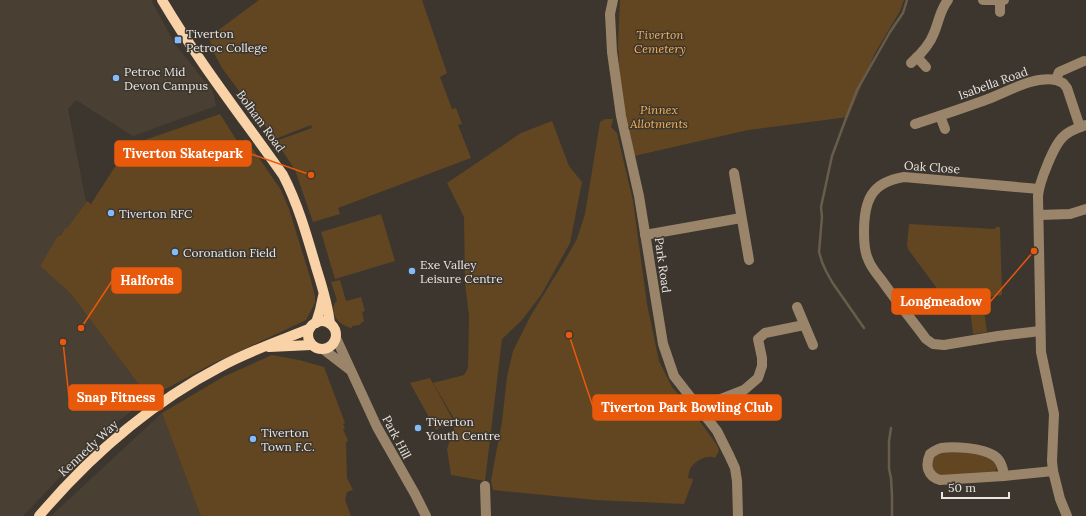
<svg xmlns="http://www.w3.org/2000/svg" width="1086" height="516" viewBox="0 0 1086 516" font-family="Lora,serif">
	<style>
		.built { fill: #4a3f33 }
		.green { fill: #624621 }
		.lines { fill: none; stroke-linecap: round; stroke-linejoin: round }
		.stream { stroke: #685c4b; stroke-width: 2.5 }
		.minor { stroke: #9b856a; stroke-width: 10 }
		.major { stroke: #f9d3a7; stroke-width: 10 }
		.poi-dot { fill: #83bcfb; stroke: #3c362f; stroke-width: 1.5 }
		.labels { text-anchor: middle; dominant-baseline: central; stroke-width: 3; stroke-linejoin: round; paint-order: stroke }
		.poi-label { font-size: 12px; fill: #e9e5e1; stroke: #3c362f; text-anchor: start }
		.park-label { font-size: 12px; font-style: italic; fill: #f9b356; stroke: #3c362f }
		.street-label { font-size: 12px; fill: #e9e5e1; stroke: #3c362f }
		.leader { fill: none; stroke: #e8590c; stroke-width: 1.5 }
		.callout-dot { fill: #e8590c; stroke: #3c362f; stroke-width: 1.5 }
		.callout { fill: #e8590c; stroke: #e8590c; stroke-width: 1.5 }
		.callout-label { font-size: 13px; text-anchor: middle; font-weight: bold; fill: #fff }
	</style>
	<rect width="100%" height="100%" fill="#3c362f"/>
	<g class="built">
		<path d="M0,0H151L175,44L213,92L216,106L133,136L76,100L68,109L86,202L67,228L64,229L40,266L71,294L149,398L101,434L23,516H0Z"/>
		<path d="M162,413L201,516H51Z"/>
	</g>
	<g class="green">
		<path d="M259,0H422L447,73L440,77L452,109L456,108L462,124L458,125L471,158L338,208L340,214L313,222L295,170L276,141L312,128L311,125L275,139L222,68L213,51L209,37Z"/>
		<path d="M620,0H904L900,11L875,53L848,117L748,130L634,156L621,95L618,46Z"/>
		<path d="M220,114L239,144L246,139L281,190L289,209L310,277L315,296V303L306,320L210,365L149,398L71,294L40,266L57,237L61,235L64,229L67,228L87,201L91,204L125,151L136,143Z"/>
		<path d="M605,119H613L611,127L617,133L633,201L647,304L659,361L672,387L690,408L717,445L719,451L715,458C708,454 697,460 692,466C689,469 689,474 688,478L693,479V480L684,504L595,500L493,490L491,481L494,464L502,422L507,377L513,351L531,315L562,265L577,239L585,214L600,122Z"/>
		<path d="M552,121L569,166L582,182L570,243L541,295L522,320L502,339L485,481L451,475L447,449L456,422L433,383L464,375L468,368L469,316L465,283L464,217L447,183L521,133Z"/>
		<path d="M381,214L395,261L335,279L321,232Z"/>
		<path d="M909,224L995,229L996,227H1000L1002,295L982,298L987,332L973,334L969,300L947,302L908,249L907,245Z"/>
		<path d="M340,280L346,301L361,297L365,311L362,312L364,321L359,325L352,326V328C339,326 327,312 337,300L331,282Z"/>
		<path d="M272,355L299,360L324,367L345,423L343,424L345,429H343L348,441L346,442L347,478L353,490L347,492L345,500L351,516H201L200,514L162,413L223,377Z"/>
		<path d="M430,378L453,420L436,430L410,383Z"/>
		<path d="M944,451C954,452 1009,452 994,474L942,477L933,473L931,460L932,457Z"/>
	</g>
	<g class="lines">
		<g class="stream">
			<path d="M864,328L832,282L826,271L822,262L819,252L822,217L821,207L832,156L845,121L857,90L890,32L903,13L907,0"/>
			<path d="M891,428L889,441V469L891,478L892,496V516"/>
		</g>
		<g class="minor">
			<path d="M613,0L610,14L612,52L621,116L639,196L663,344L674,376L717,431L729,455L735,468L737,481L738,516"/>
			<path d="M983,0H1004"/>
			<path d="M1000,12V0"/>
			<path d="M917,57L926,67"/>
			<path d="M911,63C920,55 930,44 934,33C939,21 940,10 948,0"/>
			<path d="M1056,80L1063,83L1067,88L1080,127"/>
			<path d="M940,116L945,129"/>
			<path d="M915,124C939,116 964,108 988,99C1009,91 1033,76 1056,80L1059,72L1084,61"/>
			<path d="M734,173L749,260"/>
			<path d="M1039,189L904,177C871,182 864,201 864,232C864,241 864,251 868,259C871,268 878,275 883,282C897,302 912,320 926,339L933,344L944,345L998,336L1040,331"/>
			<path d="M1039,215L1070,214L1086,209"/>
			<path d="M645,235L741,218"/>
			<path d="M797,307L813,345"/>
			<path d="M336,338L377,427L415,494L426,516"/>
			<path d="M323,349L349,369"/>
			<path d="M703,415L721,399L744,390L758,378L762,366V358L758,339L765,333L804,325"/>
			<path d="M1004,476C1003,468 1001,459 993,455C982,448 954,446 941,448C937,449 934,451 930,454C925,465 927,476 940,480L1004,476L1053,471"/>
			<path d="M485,486L486,516"/>
			<path d="M1067,516L1060,499L1053,471L1052,461L1054,414L1041,352L1038,196C1039,183 1054,144 1064,136C1070,130 1078,128 1086,125"/>
		</g>
		<g class="major">
			<path d="M162,0C198,61 242,117 283,175C298,204 307,236 316,267C322,286 328,304 330,324"/>
			<circle cx="322" cy="335" r="14"/>
			<path d="M316,323L320,310L323,296"/>
			<path d="M269,347L311,345"/>
			<path d="M39,516C90,456 151,403 220,367C249,351 279,341 309,329"/>
		</g>
	</g>
	<g class="poi-dot">
		<rect x="174" y="36" width="8" height="8" rx="2"/>
		<circle cx="116" cy="78" r="4"/>
		<circle cx="111" cy="213" r="4"/>
		<circle cx="175" cy="252" r="4"/>
		<circle cx="412" cy="271" r="4"/>
		<circle cx="418" cy="428" r="4"/>
		<circle cx="253" cy="439" r="4"/>
	</g>
	<g class="labels">
		<g class="poi-label">
			<text x="186" y="33">Tiverton<tspan x="186" dy="14">Petroc College</tspan></text>
			<text x="124" y="71">Petroc Mid<tspan x="124" dy="14">Devon Campus</tspan></text>
			<text x="119" y="213">Tiverton RFC</text>
			<text x="183" y="252">Coronation Field</text>
			<text x="420" y="264">Exe Valley<tspan x="420" dy="14">Leisure Centre</tspan></text>
			<text x="426" y="421">Tiverton<tspan x="426" dy="14">Youth Centre</tspan></text>
			<text x="261" y="432">Tiverton<tspan x="261" dy="14">Town F.C.</tspan></text>
		</g>
		<g class="park-label">
			<text x="660" y="34">Tiverton<tspan x="660" dy="14">Cemetery</tspan></text>
			<text x="659" y="109">Pinnex<tspan x="659" dy="14">Allotments</tspan></text>
		</g>
		<g class="street-label">
			<text transform="translate(993 83) rotate(-20)">Isabella Road</text>
			<text transform="translate(261 121) rotate(54)">Bolham Road</text>
			<text transform="translate(932 167) rotate(4)">Oak Close</text>
			<text transform="translate(663 265) rotate(82)">Park Road</text>
			<text transform="translate(397 437) rotate(62)">Park Hill</text>
			<text transform="translate(88 448) rotate(-43)">Kennedy Way</text>
		</g>
	</g>
	<path class="leader" d="M311 175L251 154M81 328L112 281M1034 251L990 302M63 342L69 397M569 335L593 407"/>
	<g class="callout-dot">
		<circle cx="311" cy="175" r="4"/>
		<circle cx="81" cy="328" r="4"/>
		<circle cx="1034" cy="251" r="4"/>
		<circle cx="63" cy="342" r="4"/>
		<circle cx="569" cy="335" r="4"/>
	</g>
	<g class="callout">
		<rect x="115" y="141" width="136" height="25" rx="4"/>
		<rect x="112" y="268" width="69" height="25" rx="4"/>
		<rect x="892" y="289" width="98" height="25" rx="4"/>
		<rect x="69" y="385" width="94" height="25" rx="4"/>
		<rect x="593" y="395" width="188" height="25" rx="4"/>
	</g>
	<g class="callout-label">
		<text x="183" y="158">Tiverton Skatepark</text>
		<text x="147" y="285">Halfords</text>
		<text x="941" y="306">Longmeadow</text>
		<text x="116" y="402">Snap Fitness</text>
		<text x="687" y="412">Tiverton Park Bowling Club</text>
	</g>
	<path d="M942 492v6h67v-6" fill="none" stroke="#e9e5e1" stroke-width="2"/>
	<text x="948" y="492" font-size="12" fill="#e9e5e1" stroke="#3c362f" stroke-width="3" paint-order="stroke">50 m</text>
</svg>
